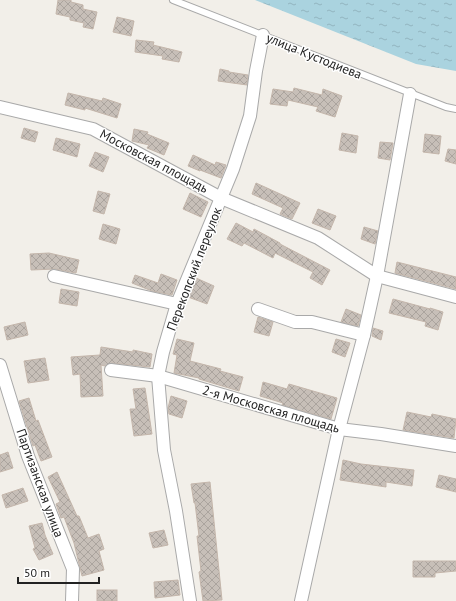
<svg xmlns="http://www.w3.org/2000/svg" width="456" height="601" viewBox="0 0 456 601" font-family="'PT Sans',sans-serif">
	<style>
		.water { fill: url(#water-ripples) }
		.building { fill: url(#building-cross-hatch); stroke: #c4b6ab }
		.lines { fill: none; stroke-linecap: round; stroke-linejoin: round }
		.lane-casing { stroke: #a9a9a9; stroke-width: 8 }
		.street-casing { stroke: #a9a9a9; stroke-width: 14 }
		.lane { stroke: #fff; stroke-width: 6 }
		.street { stroke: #fff; stroke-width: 12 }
		.labels { text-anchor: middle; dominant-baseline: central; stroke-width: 3; stroke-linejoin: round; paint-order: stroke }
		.street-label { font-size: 13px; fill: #222; stroke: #fff }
	</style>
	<defs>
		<pattern id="water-ripples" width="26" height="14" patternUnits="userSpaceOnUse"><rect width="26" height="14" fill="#aad3df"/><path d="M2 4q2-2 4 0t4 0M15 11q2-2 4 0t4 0" fill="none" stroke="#92b5bf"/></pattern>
		<pattern id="building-cross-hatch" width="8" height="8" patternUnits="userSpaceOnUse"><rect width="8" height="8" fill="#c7bfb8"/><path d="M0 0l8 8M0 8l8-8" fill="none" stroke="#aba49e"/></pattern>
	</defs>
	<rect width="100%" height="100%" fill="#f2efe9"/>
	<path class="water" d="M255,0H456V71L416,64Z"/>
	<g class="building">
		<path d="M58,0H71V2L83,5V9L97,12L93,29L83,27L84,23L70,20V17L56,14Z"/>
		<path d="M117,17L134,21L131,36L113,32Z"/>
		<path d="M136,40L154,42L153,45L182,52L179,62L162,59L163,56L135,52Z"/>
		<path d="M220,69L229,71V72L248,75L247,85L218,81Z"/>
		<path d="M294,88L322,95L323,89L342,96L335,117L316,111L318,107L288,100L287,106L270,104L273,89L293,92Z"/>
		<path d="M68,93L102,101L103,98L121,104L117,118L85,108V110L65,105Z"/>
		<path d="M24,128L38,132L35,142L21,138Z"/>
		<path d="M134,129L148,132L147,134L169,143L164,155L147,148L149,145L132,141Z"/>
		<path d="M342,133L358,136L356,153L339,150Z"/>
		<path d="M425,134L441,136L439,154L423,152Z"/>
		<path d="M56,138L80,144L77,157L53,150Z"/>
		<path d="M380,142L393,143L390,160L378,158Z"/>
		<path d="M448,149L456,150V164L445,161Z"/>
		<path d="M95,152L109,157L103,172L89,166Z"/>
		<path d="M193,155L215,165L216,162L226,165L221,178L200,170V171L188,166Z"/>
		<path d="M256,183L300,203L292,219L280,214L283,208L252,194Z"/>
		<path d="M98,191L110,194L104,214L93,211Z"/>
		<path d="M190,193L208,202L201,217L183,209Z"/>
		<path d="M318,209L336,216L330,230L312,223Z"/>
		<path d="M236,223L253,232L254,229L280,243V244L330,270L322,285L310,278L313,272L275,253L273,258L244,243L242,246L227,239Z"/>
		<path d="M103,224L120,229L116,244L99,239Z"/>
		<path d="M364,227L378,231L375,244L361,239Z"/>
		<path d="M49,253L79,260L76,273L55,269L31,270L30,254Z"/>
		<path d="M397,262L456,277V289L395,273Z"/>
		<path d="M161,274L177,280L172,295L152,291L132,283L135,275L158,283Z"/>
		<path d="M196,278L214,286L207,304L188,297Z"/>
		<path d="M61,289L79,292L77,306L59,303Z"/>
		<path d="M393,299L430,309V308L443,312L438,330L425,326L426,322L389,313Z"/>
		<path d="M346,309L361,315L358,326L341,322Z"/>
		<path d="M258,317L273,322L269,336L254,332Z"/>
		<path d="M25,322L28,335L7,340L4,327Z"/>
		<path d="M373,328L383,331L381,340L372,336Z"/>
		<path d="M177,339L194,343L190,361L221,369L220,371L243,377L239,391L199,379V378L174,373L177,355L173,354Z"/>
		<path d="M336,339L350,343L345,357L332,352Z"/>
		<path d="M101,347L133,352V350L152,354L150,367L112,363L105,366L101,365L103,396L81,397L80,374L73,375L71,357L100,355Z"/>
		<path d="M45,358L49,380L28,383L24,361Z"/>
		<path d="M263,382L287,389L289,384L337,398L331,419L282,405L283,403L260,396Z"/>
		<path d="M145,388L152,434L134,436L130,409H136L133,389Z"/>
		<path d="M171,396L187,401L182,418L169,414L168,408Z"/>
		<path d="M29,398L36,421L38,420L52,457L41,461L35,445L33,446L19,401Z"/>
		<path d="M407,412L431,417L432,414L456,419L454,438L403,430Z"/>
		<path d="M8,452L13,468L0,472V455Z"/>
		<path d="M343,460L361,464L414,470L412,486L386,482V487L340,480Z"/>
		<path d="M57,472L77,516H79L88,538L99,534L104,549L99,551L104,570L82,576L74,543L64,517L61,518L56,504L60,502L48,477Z"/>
		<path d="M439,475L456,479V492L436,487Z"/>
		<path d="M210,482L222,600L203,601L199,572L201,571L197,536H199L195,503H194L191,484Z"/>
		<path d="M23,488L28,501L6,508L2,495Z"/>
		<path d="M42,523L45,535L53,554L39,560L33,549L35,548L29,526Z"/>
		<path d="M164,530L168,545L153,548L149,533Z"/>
		<path d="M413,561H456V571L435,573V577H413Z"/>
		<path d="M178,580L180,595L155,598L154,582Z"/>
		<rect x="97" y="590" width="20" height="11"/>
	</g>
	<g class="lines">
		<defs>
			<path id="lane" d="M173,0L446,107L456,109"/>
			<g id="street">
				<path d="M0,107L93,129L221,198L318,238L377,276L456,297"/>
				<path d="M54,276L177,304"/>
				<path d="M258,309L295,322H312L364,335"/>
				<path d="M0,365L28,456L73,569L72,601"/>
				<path d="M111,370L158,376L339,429L381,434L456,446"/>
				<path d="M190,601L176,511L164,450L158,376L163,352L177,304L233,169L250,116L256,71L263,35"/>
				<path d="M301,601L339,429L364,335L377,276L410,94"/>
			</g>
		</defs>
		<use href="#lane" class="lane-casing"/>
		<use href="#street" class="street-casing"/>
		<use href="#lane" class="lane"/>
		<use href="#street" class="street"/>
	</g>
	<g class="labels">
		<g class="street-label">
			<text transform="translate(314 56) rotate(22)">улица Кустодиева</text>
			<text transform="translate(154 161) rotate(28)">Московская площадь</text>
			<text transform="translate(194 269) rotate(-69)">Перекопский переулок</text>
			<text transform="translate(271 409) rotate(16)">2-я Московская площадь</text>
			<text transform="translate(40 483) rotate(70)">Партизанская улица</text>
		</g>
	</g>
	<path d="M18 577v6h81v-6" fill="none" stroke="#222222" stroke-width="2"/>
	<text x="24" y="577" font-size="12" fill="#222222" stroke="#ffffff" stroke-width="3" paint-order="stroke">50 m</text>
</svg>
